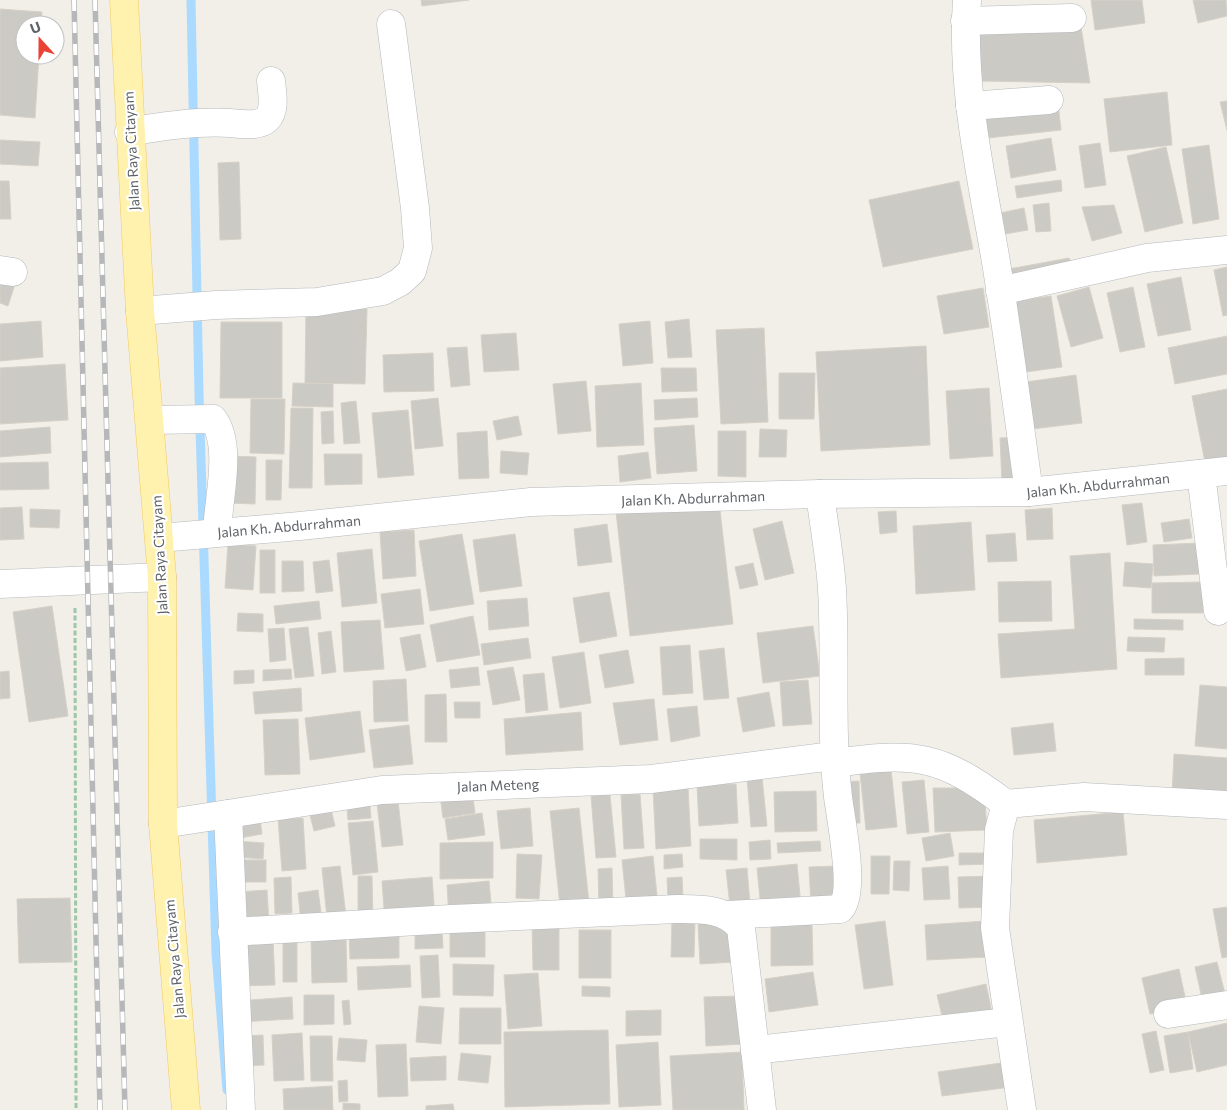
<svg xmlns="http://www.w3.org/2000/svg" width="1227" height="1110" viewBox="0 0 1227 1110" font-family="Commissioner,sans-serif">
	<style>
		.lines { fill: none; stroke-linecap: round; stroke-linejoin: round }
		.stream { stroke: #aadaff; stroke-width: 9 }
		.building { fill: #cccac5; stroke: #d6d1c6 }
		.minor-casing { stroke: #b5b8bc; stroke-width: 29 }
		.major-casing { stroke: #f2c960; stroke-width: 29 }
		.path { stroke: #9cc7a9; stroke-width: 3; stroke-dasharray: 5 2.5; stroke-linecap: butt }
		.minor { stroke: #fff; stroke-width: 28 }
		.major { stroke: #fff2af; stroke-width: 28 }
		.rail-casing { stroke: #b6b7b8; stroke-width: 5.5 }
		.rail { stroke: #fff; stroke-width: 4; stroke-dasharray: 11; stroke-linecap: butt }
		.labels { text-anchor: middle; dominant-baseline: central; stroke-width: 4.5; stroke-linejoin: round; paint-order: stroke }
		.street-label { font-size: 14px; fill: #5f6368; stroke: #fff }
	</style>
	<rect width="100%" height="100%" fill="#f1efe8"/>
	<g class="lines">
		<path class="stream" d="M191,0L199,394L216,953L227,1090"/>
	</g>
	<g class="building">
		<path d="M421,0H469L422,6Z"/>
		<path d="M1091,0H1142L1145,23L1095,30Z"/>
		<path d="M1193,0H1226L1227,16L1198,23Z"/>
		<path d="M0,9L42,12L41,25H25V55H39L35,118L0,115Z"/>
		<path d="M1080,21L1090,83L980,81L976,29Z"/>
		<path d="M1167,92L1172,145L1110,152L1104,99Z"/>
		<path d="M1227,101V130L1220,102Z"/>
		<path d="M1058,103L1061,130L988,138L985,111Z"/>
		<path d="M1051,138L1056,170L1011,178L1006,146Z"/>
		<path d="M0,140L40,142L38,166L0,164Z"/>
		<path d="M1100,143L1106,185L1085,188L1079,146Z"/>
		<path d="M1209,145L1219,219L1193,224L1182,149Z"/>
		<path d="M1166,147L1183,223L1145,232L1127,156Z"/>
		<path d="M239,162L241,239L220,240L218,163Z"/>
		<path d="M1061,180L1062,191L1017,198L1015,186Z"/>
		<path d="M0,181H9L11,219H0Z"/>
		<path d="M959,181L973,249L883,267L869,200Z"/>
		<path d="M1049,203L1051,231L1036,232L1033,205Z"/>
		<path d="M1114,205L1122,233L1092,241L1082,207Z"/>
		<path d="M1024,208L1028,230L1005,234L1000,213Z"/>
		<path d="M1069,258L1077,272L1011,285L1009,269Z"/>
		<path d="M1227,267V315L1223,316L1214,270Z"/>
		<path d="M0,276L16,281L8,306L0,303Z"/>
		<path d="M1181,277L1191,330L1158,336L1147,284Z"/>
		<path d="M1089,287L1103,338L1071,347L1057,296Z"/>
		<path d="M1133,287L1145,347L1120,352L1107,293Z"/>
		<path d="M983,288L989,327L944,334L937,296Z"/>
		<path d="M1051,296L1062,367L1026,372L1016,301Z"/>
		<path d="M306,308L367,309L365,384L305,383Z"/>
		<path d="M689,319L692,357L668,358L665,322Z"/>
		<path d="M41,321L43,357L0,361V324Z"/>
		<path d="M650,321L653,363L623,366L619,324Z"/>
		<path d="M221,322H282V398H220Z"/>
		<path d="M764,328L768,422L721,424L716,330Z"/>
		<path d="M516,333L519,370L484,372L481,335Z"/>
		<path d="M1227,336V374L1175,384L1168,348Z"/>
		<path d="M926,346L930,445L821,451L816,352Z"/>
		<path d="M467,347L470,385L451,387L447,348Z"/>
		<path d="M433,353L434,391L384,392L383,355Z"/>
		<path d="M65,364L68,420L0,424V368Z"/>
		<path d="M661,368H696L697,391L662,392Z"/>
		<path d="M779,373H815L814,419H779Z"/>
		<path d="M1076,375L1082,423L1032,429L1026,382Z"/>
		<path d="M586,381L591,431L558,434L553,384Z"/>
		<path d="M293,383L333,384V407L292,406Z"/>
		<path d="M641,383L644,445L597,447L595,386Z"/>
		<path d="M989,388L993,456L950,459L946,391Z"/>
		<path d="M1227,389V457L1205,462L1192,396Z"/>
		<path d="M438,398L443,446L415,449L411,401Z"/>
		<path d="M697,398L698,417L655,420L654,400Z"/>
		<path d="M251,399H285L284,454L250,453Z"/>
		<path d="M356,401L360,443L344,444L341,403Z"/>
		<path d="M291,408H313L312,488H289Z"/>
		<path d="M408,410L414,475L378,478L372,413Z"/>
		<path d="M333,411L334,443L322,444L321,412Z"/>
		<path d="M518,416L522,435L497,440L493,421Z"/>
		<path d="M694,425L697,471L657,474L654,428Z"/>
		<path d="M50,427L51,453L0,457V431Z"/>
		<path d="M760,429L787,430L786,457H759Z"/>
		<path d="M487,431L489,478L459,479L457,433Z"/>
		<path d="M718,431H746V477L718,476Z"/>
		<path d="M1017,437L1018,482L1002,483L1000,438Z"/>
		<path d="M501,451L529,453L527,475L500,473Z"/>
		<path d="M648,452L651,478L620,482L618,456Z"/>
		<path d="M324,454H362V484L325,485Z"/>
		<path d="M230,456L256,457L255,504L228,503Z"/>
		<path d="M266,460H282L281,500H266Z"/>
		<path d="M48,462L49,489L0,490V463Z"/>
		<path d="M719,501L733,624L630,636L616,512Z"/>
		<path d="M1142,503L1147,542L1127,545L1122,505Z"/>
		<path d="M22,507L24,539L0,540V508Z"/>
		<path d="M1052,508L1053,539L1027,540L1025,510Z"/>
		<path d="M30,509L60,510L59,528L30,527Z"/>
		<path d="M896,511L897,532L880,534L878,512Z"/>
		<path d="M1189,519L1192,538L1164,542L1161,523Z"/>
		<path d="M782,521L794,573L765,580L753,529Z"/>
		<path d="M971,522L975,590L916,594L913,526Z"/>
		<path d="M607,524L612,562L578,566L574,529Z"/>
		<path d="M414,530L416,576L383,579L380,532Z"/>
		<path d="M1015,533L1017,561L988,562L986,535Z"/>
		<path d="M462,534L474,604L430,611L419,541Z"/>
		<path d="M515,534L522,586L480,592L473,540Z"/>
		<path d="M1199,543L1200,574L1154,576L1153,545Z"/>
		<path d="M228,544L256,546L253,590L225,588Z"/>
		<path d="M372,549L377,603L342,607L337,553Z"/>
		<rect x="260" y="550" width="15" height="43"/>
		<path d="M1110,553L1117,669L1001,678L998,634L1075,629L1070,556Z"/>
		<path d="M329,560L333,591L316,593L313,562Z"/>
		<path d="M282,561H303L304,591L282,592Z"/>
		<path d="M1125,562L1153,564L1151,588L1123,586Z"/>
		<path d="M753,563L758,585L740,589L735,567Z"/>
		<path d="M1051,581L1052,621L999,622L998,582Z"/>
		<path d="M1203,582V613H1152V583Z"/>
		<path d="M420,589L424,624L385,628L381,594Z"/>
		<path d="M609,592L617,636L580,643L573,598Z"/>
		<path d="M527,598L529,626L489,630L487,601Z"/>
		<path d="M319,601L321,619L276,624L274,606Z"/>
		<path d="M52,606L68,716L29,722L13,612Z"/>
		<path d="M238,613L263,614V632L237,631Z"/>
		<path d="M473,616L480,655L437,662L430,625Z"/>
		<path d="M1134,619L1183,620V630L1134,629Z"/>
		<path d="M380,620L384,669L344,672L341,622Z"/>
		<path d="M813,626L820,676L763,683L757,633Z"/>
		<path d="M308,627L314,676L295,678L289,629Z"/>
		<path d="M284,628L286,660L270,662L268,629Z"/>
		<path d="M331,631L336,672L322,674L318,633Z"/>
		<path d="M420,634L426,667L406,671L400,638Z"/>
		<path d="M1128,637L1165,638L1164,652L1127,651Z"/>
		<path d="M528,638L531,658L484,665L481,644Z"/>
		<path d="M690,645L693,693L663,695L660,647Z"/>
		<path d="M724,648L729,698L704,700L699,651Z"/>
		<path d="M628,650L634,683L605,688L599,655Z"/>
		<path d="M584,652L591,703L560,708L552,657Z"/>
		<path d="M1184,658V675H1145V659Z"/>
		<path d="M478,667L480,685L451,688L449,670Z"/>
		<path d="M513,667L520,700L493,705L487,671Z"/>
		<path d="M291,669L292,679L263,681V670Z"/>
		<path d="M254,670V683L234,684V671Z"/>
		<path d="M9,671L10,698L0,699V672Z"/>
		<path d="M544,673L548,710L526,713L523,675Z"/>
		<path d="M406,679L408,721L374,722L373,681Z"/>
		<path d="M808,680L812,724L783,726L780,682Z"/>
		<path d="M1200,685L1227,687V749L1195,746Z"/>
		<path d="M301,688L302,711L255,714L253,692Z"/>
		<path d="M769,692L775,726L743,732L737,698Z"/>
		<path d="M446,694L447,742H425V695Z"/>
		<path d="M654,699L658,740L620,745L613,703Z"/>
		<path d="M454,702H480V718H455Z"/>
		<path d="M697,706L700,736L671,742L667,709Z"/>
		<path d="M360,711L365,752L310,760L305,718Z"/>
		<path d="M581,712L583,750L506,755L504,719Z"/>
		<path d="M298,719L300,774L265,775L263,720Z"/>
		<path d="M1053,723L1056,751L1014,755L1011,728Z"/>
		<path d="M409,725L413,764L374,768L369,730Z"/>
		<path d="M1174,754L1227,758V799L1172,795Z"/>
		<path d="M891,769L897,827L866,830L860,773Z"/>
		<path d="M762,777L767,826L751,827L747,778Z"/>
		<path d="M924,780L929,832L907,834L902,782Z"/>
		<path d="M859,781L860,823H843L842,782Z"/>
		<path d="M736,784L738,823L699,826L697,785Z"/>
		<path d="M688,787L691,846L656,849L653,789Z"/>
		<path d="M933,788H984L987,830L935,832Z"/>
		<path d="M472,790L475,813L443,818L440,795Z"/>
		<path d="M816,791L817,831L775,832L774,792Z"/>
		<path d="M640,794L644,848L624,849L621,795Z"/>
		<path d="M369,795L371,818L348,820L346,797Z"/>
		<path d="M610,795L616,857L596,858L591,796Z"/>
		<path d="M398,801L403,845L382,847L377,803Z"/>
		<path d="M330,805L335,826L314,831L309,811Z"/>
		<path d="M530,808L533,846L501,849L497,811Z"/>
		<path d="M579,808L589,903L560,906L550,811Z"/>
		<path d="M259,811L262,834L240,838L236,815Z"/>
		<path d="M1123,812L1127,855L1037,863L1034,820Z"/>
		<path d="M482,813L485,835L448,840L445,819Z"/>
		<path d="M303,818L306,869L282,871L278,819Z"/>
		<path d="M373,821L378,872L353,875L348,823Z"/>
		<path d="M950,833L954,856L926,861L922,838Z"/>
		<path d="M700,839H737V860L700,859Z"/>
		<path d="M770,840L771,859L750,860L749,842Z"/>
		<path d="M236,841L264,843L263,859L235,857Z"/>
		<path d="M820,841L821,851L778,853L777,843Z"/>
		<path d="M493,842V878L440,879V843Z"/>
		<path d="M959,853H991V864L959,865Z"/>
		<path d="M517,854L542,855L539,899L516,898Z"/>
		<path d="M682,854L683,867L664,869V855Z"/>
		<path d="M653,856L658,905L627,909L622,860Z"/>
		<path d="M871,856H890L889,894H871Z"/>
		<rect x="236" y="860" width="30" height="22"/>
		<path d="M894,861H910L909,891L893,890Z"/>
		<path d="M797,864L801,906L761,909L757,868Z"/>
		<path d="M340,866L346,916L327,918L322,868Z"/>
		<path d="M838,866L839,905L811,906L809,867Z"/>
		<path d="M948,866L950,899L924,900L922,868Z"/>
		<path d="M612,868L613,906L599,907L598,869Z"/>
		<path d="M747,868L750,904L730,906L726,870Z"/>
		<path d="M358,876H372L373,922H358Z"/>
		<path d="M994,876L995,907L959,908L958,877Z"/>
		<path d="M291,877L292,913L275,914L274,878Z"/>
		<path d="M432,877L435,918L385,922L382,881Z"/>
		<path d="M682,877L683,898L668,899L667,878Z"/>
		<path d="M489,881L492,914L449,918L447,885Z"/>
		<path d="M267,890L269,925L240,927L237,892Z"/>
		<path d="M318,890L322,920L301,922L298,893Z"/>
		<path d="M70,898L72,962L19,963L17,899Z"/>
		<path d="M1227,907V957L1222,958L1213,909Z"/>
		<path d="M559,919V970H533L532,920Z"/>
		<path d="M672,920L695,921L694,957H671Z"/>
		<path d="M733,921L735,962L700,964L698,923Z"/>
		<path d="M885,921L893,985L864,989L855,925Z"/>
		<path d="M986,921L988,957L927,960L925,925Z"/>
		<path d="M450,923L485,924V957H450Z"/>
		<path d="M771,924H812L813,965L771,966Z"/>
		<path d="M399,927V958L350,959L349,928Z"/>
		<rect x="579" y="930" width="32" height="48"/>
		<path d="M442,931L443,948L415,949V933Z"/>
		<path d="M346,938L347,982L312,983L311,939Z"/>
		<path d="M273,939L275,985L239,986L237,940Z"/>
		<rect x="283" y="939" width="14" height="43"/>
		<path d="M438,955L440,997L422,998L420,956Z"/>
		<path d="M1217,962L1226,998L1203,1003L1195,967Z"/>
		<path d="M453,964L494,965L493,996L453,995Z"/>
		<path d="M410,965L411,987L358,990L357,967Z"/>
		<path d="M1179,969L1187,1006L1150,1014L1142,978Z"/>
		<path d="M813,972L818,1005L769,1012L765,979Z"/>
		<path d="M538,973L542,1026L508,1029L504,975Z"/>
		<path d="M986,984L992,1013L944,1024L937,995Z"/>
		<path d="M582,986L610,987V997L582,996Z"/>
		<path d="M304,995H334V1024L304,1025Z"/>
		<path d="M742,996L744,1044L706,1046L704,997Z"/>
		<path d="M292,997L293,1019L239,1022L237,1001Z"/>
		<path d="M349,1000L351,1024L344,1025L342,1001Z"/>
		<path d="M419,1006L444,1008L441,1044L416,1042Z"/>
		<path d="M460,1008H501V1044H459Z"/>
		<path d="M661,1010V1035L626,1036V1011Z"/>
		<path d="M1227,1023V1065L1197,1072L1188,1032Z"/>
		<path d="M608,1030L610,1104L505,1107L504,1032Z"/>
		<path d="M1156,1031L1164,1070L1150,1073L1142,1034Z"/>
		<path d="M1188,1032L1193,1069L1170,1073L1164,1036Z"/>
		<path d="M302,1033L304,1080L274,1081L272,1035Z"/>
		<path d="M263,1035L264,1065L244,1066L243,1036Z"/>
		<path d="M310,1036H332L333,1081H311Z"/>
		<path d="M339,1038L367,1040L365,1062L337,1060Z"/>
		<path d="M658,1042L661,1105L619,1107L616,1045Z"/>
		<path d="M406,1044L408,1096L378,1097L376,1045Z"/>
		<path d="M742,1052L744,1110H673L670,1056Z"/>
		<path d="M461,1053L491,1056L488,1083L458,1080Z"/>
		<path d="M446,1056V1080L411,1081L410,1058Z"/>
		<path d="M1008,1062L1011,1087L942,1096L938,1072Z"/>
		<path d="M347,1080L348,1101L339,1102L338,1081Z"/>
		<path d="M332,1086L333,1110H284L283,1089Z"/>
		<path d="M343,1103L360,1104V1110H343Z"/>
		<path d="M453,1104L454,1110H426V1106Z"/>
	</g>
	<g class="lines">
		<defs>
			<g id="minor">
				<path d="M967,0C961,86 980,171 995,256C1008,334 1018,414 1029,492"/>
				<path d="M965,21L1072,18"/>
				<path d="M970,106L1049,100"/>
				<path d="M129,132C162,126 197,121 230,123C242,124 258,127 267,119C276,110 272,92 271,81"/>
				<path d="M0,270L13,272"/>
				<path d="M1000,291L1147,258L1227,250"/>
				<path d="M140,311L216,305L317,302L383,291L400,282L412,271L418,248L415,208L391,24"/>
				<path d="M150,420L213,419C233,445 218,500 217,532"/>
				<path d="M1201,474L1218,611"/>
				<path d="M160,538L300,526L531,502L820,494L1029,492L1227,471"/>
				<path d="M0,584L162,577"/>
				<path d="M834,763C915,752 940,754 1006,804L999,830L995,928L1022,1110"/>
				<path d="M1006,804L1084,797L1227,805"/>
				<path d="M228,814L241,1110"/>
				<path d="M163,824L382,790L651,779L833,756"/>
				<path d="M728,915L840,909C856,894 841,820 838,797C830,728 836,658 832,589C830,557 824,526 820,494"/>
				<path d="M232,932L451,919L677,909C700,909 726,908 741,928L762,1110"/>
				<path d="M1168,1014L1227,1005"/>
				<path d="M755,1050L1008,1022"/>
			</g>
			<path id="major" d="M124,0L140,311L162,577L163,824L186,1110"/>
		</defs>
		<use href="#minor" class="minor-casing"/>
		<use href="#major" class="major-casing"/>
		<path class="path" d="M75,608L76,1110"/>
		<use href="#minor" class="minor"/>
		<use href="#major" class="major"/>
		<defs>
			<g id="rail">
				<path d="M74,0L100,1110"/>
				<path d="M95,0L125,1110"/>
			</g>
		</defs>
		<use href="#rail" class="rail-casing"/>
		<use href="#rail" class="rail"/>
	</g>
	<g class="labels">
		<g class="street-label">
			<text transform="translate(131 151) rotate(-93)">Jalan Raya Citayam</text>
			<text transform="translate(1098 485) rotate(-6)">Jalan Kh. Abdurrahman</text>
			<text transform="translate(693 498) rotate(-2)">Jalan Kh. Abdurrahman</text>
			<text transform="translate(289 526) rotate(-5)">Jalan Kh. Abdurrahman</text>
			<text transform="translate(159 555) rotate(-93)">Jalan Raya Citayam</text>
			<text transform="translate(498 785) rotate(-2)">Jalan Meteng</text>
			<text transform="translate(174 959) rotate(-95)">Jalan Raya Citayam</text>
		</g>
	</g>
	<g transform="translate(40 40) rotate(339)"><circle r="24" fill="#ffffff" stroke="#bfc1c3"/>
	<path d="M0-4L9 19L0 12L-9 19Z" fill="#ea4335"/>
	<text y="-8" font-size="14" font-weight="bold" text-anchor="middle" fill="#5f6368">U</text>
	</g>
</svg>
